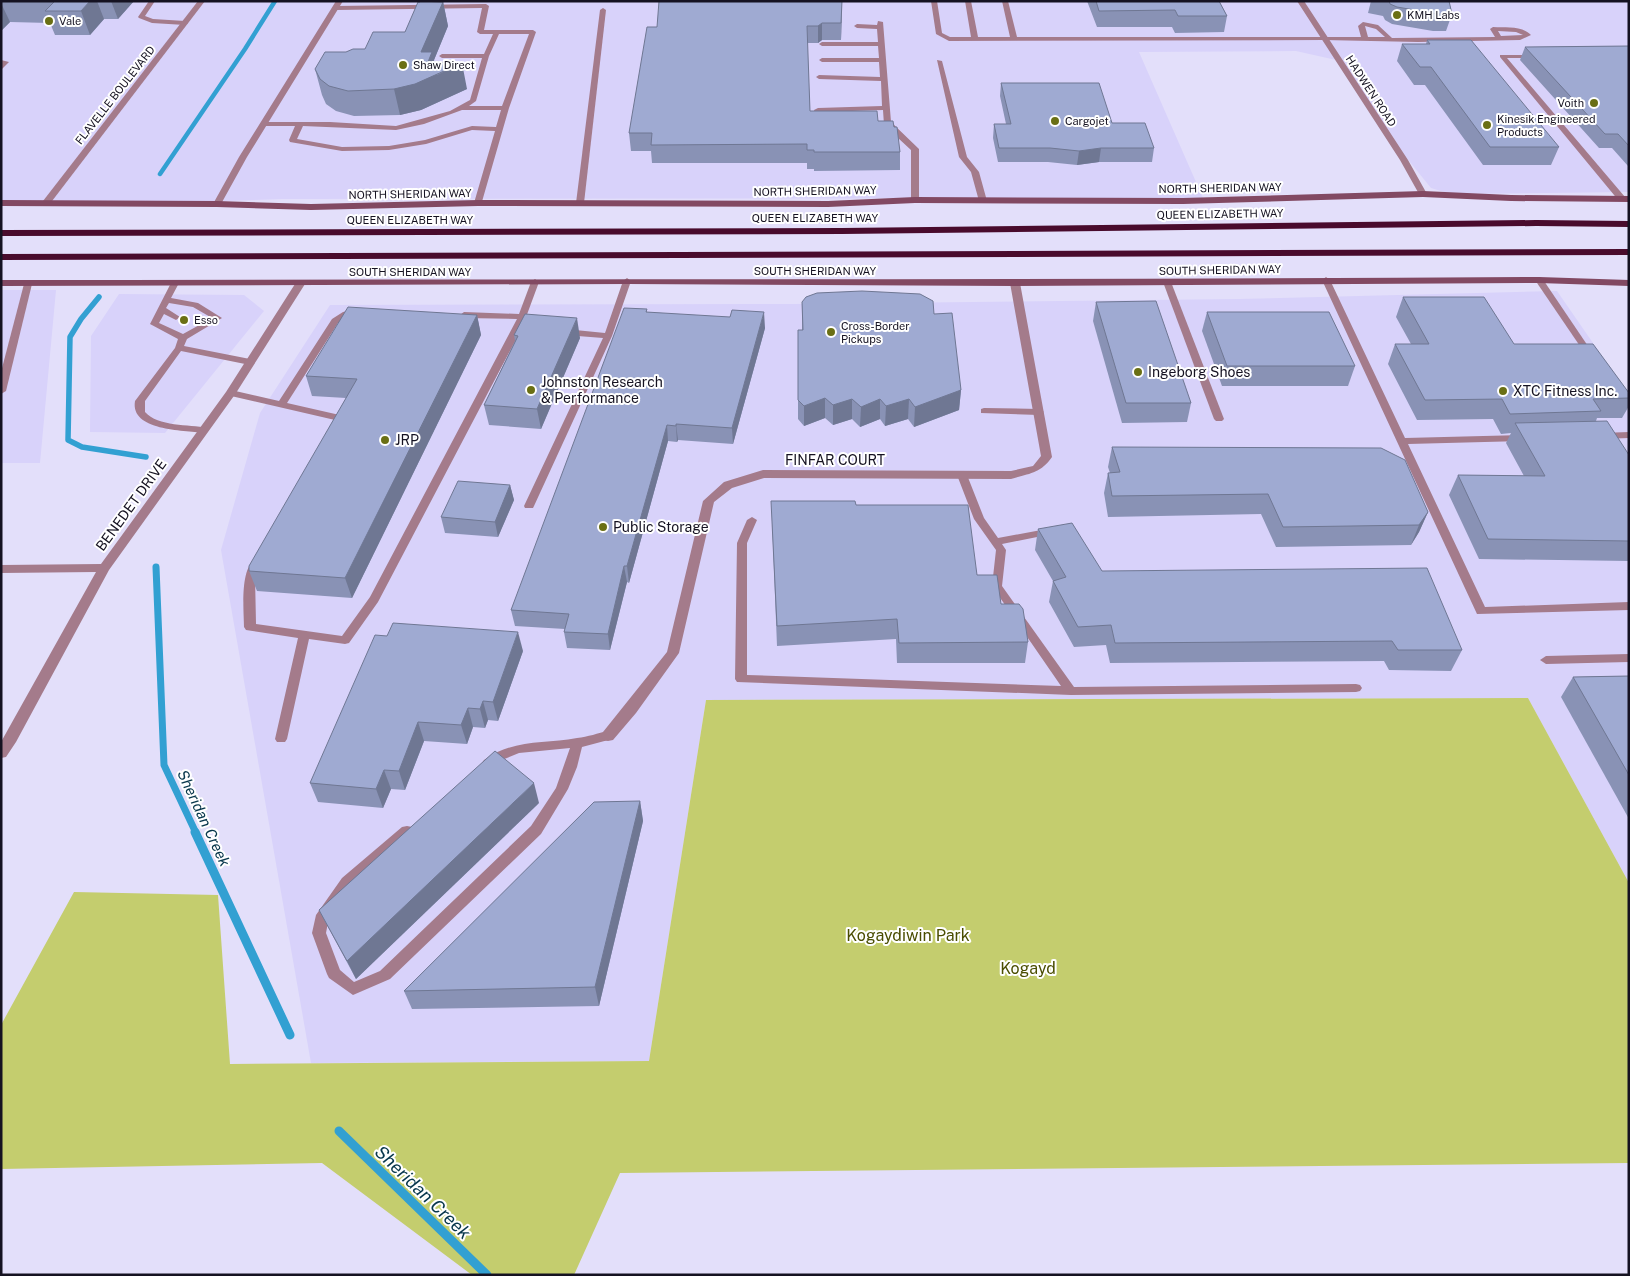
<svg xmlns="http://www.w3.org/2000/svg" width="1630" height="1276" viewBox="0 0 1630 1276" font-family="'Public Sans',sans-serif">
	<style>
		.built { fill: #d8d2fa }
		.green { fill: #c4cd6e }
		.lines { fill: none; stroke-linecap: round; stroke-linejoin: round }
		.stream-far3 { stroke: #32a0d2; stroke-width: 4.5 }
		.stream-far2 { stroke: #32a0d2; stroke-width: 5.5 }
		.stream-far1 { stroke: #32a0d2; stroke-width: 7 }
		.stream { stroke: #32a0d2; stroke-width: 9 }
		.lane { fill: #a47b8b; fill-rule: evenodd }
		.street { fill: #a47b8b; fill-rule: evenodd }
		.secondary { fill: #824962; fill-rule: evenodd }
		.highway { fill: #490b2c; fill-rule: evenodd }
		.wall { fill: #8992b5 }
		.shaded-wall { fill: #6f7793 }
		.building { fill: #9faad2; stroke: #6f7793 }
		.poi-dot { fill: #6a6f14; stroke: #fff; stroke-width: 2 }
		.labels { text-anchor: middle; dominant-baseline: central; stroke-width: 4; stroke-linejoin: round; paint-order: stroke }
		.far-poi-label { font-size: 11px; fill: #151221; stroke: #fff; text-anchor: start }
		.far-street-label { font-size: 11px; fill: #151221; stroke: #fff }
		.poi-label { font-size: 14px; fill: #151221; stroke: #fff; text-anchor: start }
		.street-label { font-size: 14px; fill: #151221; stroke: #fff }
		.water-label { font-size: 15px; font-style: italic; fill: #08374c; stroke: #fff }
		.near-park-label { font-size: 16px; fill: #4a4d00; stroke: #fff }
		.near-water-label { font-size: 18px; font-style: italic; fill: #08374c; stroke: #fff }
	</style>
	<rect width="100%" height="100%" fill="#e3dffa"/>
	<g class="built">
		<path d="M1,1H1626L1629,4V192L1451,194L1431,188L1375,119L1336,60L1296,51L1139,52L1203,198L282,199L193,202L1,203Z"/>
		<path d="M1,290H56L40,463H1Z"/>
		<path d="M1557,291L1629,395V883L1528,698L706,700L649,1061L311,1063L221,550L260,413L330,305L793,304L1239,299Z"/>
		<path d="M119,294L244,295L264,311L165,433L90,432L91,336Z"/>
	</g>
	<path class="green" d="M1528,698L1629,883V1163L620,1173L574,1275H472L322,1163L1,1169V1025L74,892L218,895L230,1064L649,1061L706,700Z"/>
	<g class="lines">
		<path class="stream-far3" d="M160,174L245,49L275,1"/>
		<path class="stream-far2" d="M99,297L81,319L70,337L68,440L82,447L146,457"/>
		<path class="stream-far1" d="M156,567L164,765L196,833"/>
		<g class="stream">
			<path d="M195,832L290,1035"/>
			<path d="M339,1131L487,1275"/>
		</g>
		<g class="lane">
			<path d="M149,1H155L145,16L153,19L185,21L188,23L185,25L152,23L139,18L138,17Z"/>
			<path d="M931,1H937L942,33L950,37H971L965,1H971L978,37H1010L1002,1H1008L1017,37H1361L1358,26L1363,22L1378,25L1392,38L1495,37L1490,29L1493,27C1506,28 1521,25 1531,35L1520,40L1418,42L1324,40L949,41L936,34ZM1365,26L1376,29L1385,37H1368ZM1498,31L1516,32L1523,35L1501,36Z"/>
			<path d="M486,4L489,6L484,30H533L536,32L509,108L481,205L474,203L495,131L472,130L426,144L389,150L342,151L290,142L289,140L295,126H264L260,124L264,122H330L396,126L450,111L470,100L482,58H442L439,56L442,54H484L493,34H480L477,32L482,8L336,10L333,8L336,6ZM499,34H529L502,106H469L476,101L489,56ZM462,110H501L496,127L472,126L425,140L389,146L342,147L297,139L303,126L396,130L424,124Z"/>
			<path d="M603,8L606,10L584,203L580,205L576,203L600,10Z"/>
			<path d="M878,21L883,22L891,122L919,149V200L915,202L911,200V150L884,125L883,110L822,112L825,124L821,126L817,124L814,110L818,108L882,106L881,81L819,79L816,77L819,75L880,77L879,62H822L819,60L822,58H879L878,46H822L819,44L822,42H878L877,29L857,28L854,26L857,24L877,25Z"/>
			<path d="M1500,55H1539L1540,56L1537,58H1507L1625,197V201H1619L1500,57Z"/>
			<path d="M1,60L9,62L1,70Z"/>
			<path d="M937,60L942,61L967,157L979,172L987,201L986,203L979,201L971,172L959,157Z"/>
			<path d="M1326,277L1330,280L1405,438L1523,435L1528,438L1523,441L1408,444L1485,607L1629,602V610L1477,614L1322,280Z"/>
			<path d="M1539,277L1542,278L1594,355L1593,357L1590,358L1586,355L1535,280Z"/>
			<path d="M627,278L631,281L612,336L534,506L533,508H525L524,506L603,338L565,335L561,332L565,329L605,333L623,281Z"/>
			<path d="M535,279L539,282L522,328L378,602L349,643L345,644L309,639L287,739L285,742H277L275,739L298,638L246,630L244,627C244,612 239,565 257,559L262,563L255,576L256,624L342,636L370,597L517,319L464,318L460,315L464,312L519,314L531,282Z"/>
			<path d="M1167,279L1171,282L1224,419L1222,421H1216L1214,419L1163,282Z"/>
			<path d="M175,280L179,283L171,298L198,303L222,318L187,339L184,346L250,359L255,362L250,365L181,351L145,401V412C158,427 189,424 207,428L209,430L204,433C183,430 130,431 135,401L175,348L178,339L150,324L171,283ZM169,303L193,307L212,318L183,334L159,323L164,314L176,320L180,317L166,308Z"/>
			<path d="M28,281L32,284L6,391L1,394V372L24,284Z"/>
			<path d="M355,309L358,310V314L349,316L338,323L287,403L344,416L346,418L339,427L336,428L331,425L335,420L231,396L226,393L231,390L279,401L332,319L343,312Z"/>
			<path d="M984,408L1039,409L1044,412L1039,415L981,413V409Z"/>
			<path d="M1629,432V438L1601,439L1596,436L1601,433Z"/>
			<path d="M962,472L967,475L984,518L998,538L1052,528L1057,531L1052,534L1002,544L1006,550L1002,586L1074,687L1356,684L1360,685L1362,688L1360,691L1356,692L1071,695L737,682L735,679L737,543L747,520L752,517L757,520L747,543V675L1061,686L992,586L996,550L974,519L957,475Z"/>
			<path d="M1629,654V662L1546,664L1540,660L1546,656Z"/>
			<path d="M608,731L612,733L614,736L612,739L582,747L577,767L568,789L541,834L390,979L353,995L329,978L327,974L312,933L316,915L342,878L402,827L407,826L412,827L413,831L412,835L352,886L329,917L326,933L340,970L354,982L380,971L531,826L556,788L570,748L519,753L502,760L488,768L484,766L482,763L484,760C513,739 544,744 577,738C588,737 598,733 608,731Z"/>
		</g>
		<g class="street">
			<path d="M198,1H205L49,205H43V201Z"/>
			<path d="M336,1H343L247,157L221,204L214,206L213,204L239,157Z"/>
			<path d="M1297,1H1304L1408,160L1427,194L1426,196L1419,194L1400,160Z"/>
			<path d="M1015,280L1020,283L1052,457C1040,474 1030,473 1011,479L764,478L732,488L714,502L679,653L636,713L613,740L608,741L603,740L601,736L603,732L667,652L703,501L724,482L763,470L1011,471L1033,466L1041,456L1010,283Z"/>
			<path d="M300,281L305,284L236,393L109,570L16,742L6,757L1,758V742L96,572L1,573V565L101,564L226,392L295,284Z"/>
		</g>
		<g class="secondary">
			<path d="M1423,191L1511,195L1629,196V202L1511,201L1423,197L1183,204L915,203L828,207L478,206L311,210L217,207L1,206V200L217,201L311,204L478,200L828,201L915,197L1183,198Z"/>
			<path d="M1539,277L1629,280V286L1539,283L1015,286L627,284L1,286V280C514,279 1026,280 1539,277Z"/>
		</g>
		<g class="highway">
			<path d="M1536,220L1629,221V227L1536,226L842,234L1,236V230L842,228Z"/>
			<path d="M1629,249V255L1,260V254Z"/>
		</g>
	</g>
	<g class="wall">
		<path d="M1,1H134L118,19H104L90,35H55L50,23L10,22L1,31Z"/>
		<path d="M420,1H443L448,26L434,60V62L467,89L421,110L400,115L354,116L336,111L326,104L322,95L315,69L346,52L365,49L405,32Z"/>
		<path d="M842,1L841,40H822L818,43H807L810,111L878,121L894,127L900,152V170L814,171V169H807V163H652L651,151H631L629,133L657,27Z"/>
		<path d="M1087,1H1219L1227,16L1224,32L1175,33L1172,27H1097Z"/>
		<path d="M1371,1H1449L1452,14L1446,31H1433L1392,24L1385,20L1383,16L1368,13Z"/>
		<path d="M1427,40L1559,147L1551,165H1483L1425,85H1414L1397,61L1402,44H1426Z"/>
		<path d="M1629,46V166H1628L1612,148H1599L1520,60L1525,47Z"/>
		<path d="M1001,83L1112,123L1154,148L1152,162H1099L1077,165L1048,162H998L993,138L994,124H1006L1000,96Z"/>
		<path d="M1403,297L1629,393V406L1622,418H1597L1596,421L1629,455V561L1479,559L1449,495L1458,475L1524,476L1506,443L1511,433L1501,434L1493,419L1417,420L1388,364L1395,344H1411L1396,317Z"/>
		<path d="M802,302L934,314L961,390L959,410L914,427L908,419L885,426L880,419L860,427L852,419L833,425L825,418L804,426L798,419V400L802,330Z"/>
		<path d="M1096,302L1191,403L1187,422L1122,423L1093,321Z"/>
		<path d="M647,309V312L765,328L733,444L678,440L677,442L668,441L629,583L627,582L610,650L567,648L564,632L565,629L515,626L511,610Z"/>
		<path d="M1207,312L1355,366L1348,386H1222L1202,331Z"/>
		<path d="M477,315L481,335L352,598L257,591L249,571L346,398L312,396L306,376Z"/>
		<path d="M514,335L580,338L541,429L489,425L484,405L515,341Z"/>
		<path d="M1112,447L1428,512L1419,532L1411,545L1276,547L1261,514L1108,517L1104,493L1108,473H1110L1108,467Z"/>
		<path d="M510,485L514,500L498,537L445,533L441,517Z"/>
		<path d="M856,505L977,575L1001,604L1028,642L1025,663H897L896,639L777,646L772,521Z"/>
		<path d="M1038,529L1102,571L1462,650L1451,671L1389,670L1384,661L1110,663L1106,645L1074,647L1049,602L1053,581L1035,550Z"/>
		<path d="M523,651L498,721L488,720L485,728L473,727L467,744L424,741L405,790L391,789L383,808L318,802L310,783Z"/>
		<path d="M1629,676V819L1561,697L1573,677Z"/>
		<path d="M640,801L643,821L599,1006L412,1009L404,991Z"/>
		<path d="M539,803L356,979L329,929L319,910Z"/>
	</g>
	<g class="shaded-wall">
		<path d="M90,1H97L104,19L90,35L81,11Z"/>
		<path d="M111,1H134L118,19Z"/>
		<path d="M441,1H443V3V2L448,26L434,60L437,75L462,63L467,89L421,110L400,115L394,89L421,52Z"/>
		<path d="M842,1V4L841,40V23Z"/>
		<path d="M1,3L10,22L1,31Z"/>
		<path d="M822,23V40L818,43V26Z"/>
		<path d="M1101,148L1099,162L1077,165L1079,151Z"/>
		<path d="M764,312L765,328L733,444L732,428Z"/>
		<path d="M477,315L481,335L352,598L345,578Z"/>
		<path d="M577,318L580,338L541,429L537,409Z"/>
		<path d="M961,390L959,410L914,427L915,407Z"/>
		<path d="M825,398V418L804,426V406Z"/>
		<path d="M852,399V419L833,425V405Z"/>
		<path d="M880,399V419L860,427L861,407Z"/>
		<path d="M909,399L908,419L885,426L886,406Z"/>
		<path d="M676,424L678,440L677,442L676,426Z"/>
		<path d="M667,425L668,441L629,583L627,566Z"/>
		<path d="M510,485L514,500L498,537L495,522Z"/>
		<path d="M1428,512L1419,532L1411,545L1419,525Z"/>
		<path d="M624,566L627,582L610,650L608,634Z"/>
		<path d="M518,632L523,651L498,721L493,702Z"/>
		<path d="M483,701L488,720L485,728L480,709Z"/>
		<path d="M468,708L473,727L467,744L461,725Z"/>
		<path d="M418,722L424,741L405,790L399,771Z"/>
		<path d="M384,770L391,789L383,808L376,789Z"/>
		<path d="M534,783L539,803L356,979L347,961Z"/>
		<path d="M640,801L643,821L599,1006L595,987Z"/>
	</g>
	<g class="building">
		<path d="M55,1H90L81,11H45Z"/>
		<path d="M420,1L443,2L421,52H432L428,62L462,63L415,84L394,89L348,91L329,86L320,79L315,69L325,52H346L353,49H365L373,32H405L418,2H420Z"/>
		<path d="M659,1H842L841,23H822L818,26H807L810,111H877L878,121H893L894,127H897L900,152H814V150H807V144L651,145L652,133H629L647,27H657Z"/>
		<path d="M1096,1H1219L1227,16H1178L1175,10L1099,11Z"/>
		<path d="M1389,1H1449L1452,14H1438L1397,7L1390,4Z"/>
		<path d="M1427,40H1471L1559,147H1490L1431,67H1420L1402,44H1430Z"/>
		<path d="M1629,46V146L1618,134H1605L1525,47Z"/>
		<path d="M1001,83H1099L1112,123H1145L1154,148H1101L1079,151L1050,148H999L994,124H1011Z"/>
		<path d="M862,291L920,294L933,301L934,314L952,313L961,390L915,407L909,399L886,406L880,399L861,407L852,399L833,405L825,398L804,406L798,400V330H803L802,302L806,297L817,293Z"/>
		<path d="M1403,297H1484L1514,344H1593L1629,393V398L1593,399L1601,411L1510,414L1502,399L1425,400L1395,344H1429Z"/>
		<path d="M1156,301L1191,403H1126L1096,302Z"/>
		<path d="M348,307L477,315L345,578L249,571V566L357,379L306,376Z"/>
		<path d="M624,308L647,309L646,312L730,317L732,310L764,312L732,428L676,424V426L667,425L627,566H624L608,634L564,632L569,614L511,610Z"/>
		<path d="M1207,312H1329L1355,366H1227Z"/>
		<path d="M525,314L577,318L537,409L484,405L518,336L514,335Z"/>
		<path d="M1607,421L1629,455V541L1488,539L1458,475L1545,476L1515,423Z"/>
		<path d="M1112,447L1381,448L1405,460L1428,512L1419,525L1283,527L1268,494L1112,496L1108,473L1120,472Z"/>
		<path d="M458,481L510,485L495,522L441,517Z"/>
		<path d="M771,501H855L856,505H968L977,575H997L1001,604H1019L1023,609L1028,642L899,643L897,619L777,626Z"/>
		<path d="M1072,523L1102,571L1427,568L1462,650H1398L1392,641L1115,643L1111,625L1078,627L1053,581L1066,577L1038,529Z"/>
		<path d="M393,623L518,632L493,702L483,701L480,709L468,708L461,725L418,722L399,771L384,770L376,789L310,783L375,635L387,636Z"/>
		<path d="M1629,676V775L1573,677Z"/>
		<path d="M495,751L534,783L347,961L319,910Z"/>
		<path d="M640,801L595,987L404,991L594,802Z"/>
	</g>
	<g class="poi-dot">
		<circle cx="1397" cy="15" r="5"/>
		<circle cx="49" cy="21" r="5"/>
		<circle cx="403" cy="65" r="5"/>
		<circle cx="1594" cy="103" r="5"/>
		<circle cx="1055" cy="121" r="5"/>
		<circle cx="1487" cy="125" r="5"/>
		<circle cx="184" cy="320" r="5"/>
		<circle cx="831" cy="332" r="5"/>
		<circle cx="1138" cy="372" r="5"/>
		<circle cx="531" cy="390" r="5"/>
		<circle cx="1503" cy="391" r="5"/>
		<circle cx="385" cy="440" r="5"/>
		<circle cx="603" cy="527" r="5"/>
	</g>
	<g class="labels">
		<g class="far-poi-label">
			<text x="1407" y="15">KMH Labs</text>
			<text x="59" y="21">Vale</text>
			<text x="413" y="65">Shaw Direct</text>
			<text x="1584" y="103" text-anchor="end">Voith</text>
			<text x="1497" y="119">Kinesik Engineered<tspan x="1497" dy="13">Products</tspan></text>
			<text x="1065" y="121">Cargojet</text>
			<text x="194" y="320">Esso</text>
			<text x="841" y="326">Cross-Border<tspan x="841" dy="13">Pickups</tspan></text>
		</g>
		<g class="far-street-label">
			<text transform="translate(1371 91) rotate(57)">HADWEN ROAD</text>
			<text transform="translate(115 95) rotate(-52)">FLAVELLE BOULEVARD</text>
			<text transform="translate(1220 188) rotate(-1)">NORTH SHERIDAN WAY</text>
			<text transform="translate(815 191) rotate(-1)">NORTH SHERIDAN WAY</text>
			<text transform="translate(410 194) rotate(-1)">NORTH SHERIDAN WAY</text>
			<text transform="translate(1220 214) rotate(-1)">QUEEN ELIZABETH WAY</text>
			<text x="815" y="218">QUEEN ELIZABETH WAY</text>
			<text x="410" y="220">QUEEN ELIZABETH WAY</text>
			<text transform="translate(1220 270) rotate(-1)">SOUTH SHERIDAN WAY</text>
			<text x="815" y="271">SOUTH SHERIDAN WAY</text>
			<text x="410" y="272">SOUTH SHERIDAN WAY</text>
		</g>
		<g class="poi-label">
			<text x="1148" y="372">Ingeborg Shoes</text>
			<text x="541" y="382">Johnston Research<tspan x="541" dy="16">&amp; Performance</tspan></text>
			<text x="1513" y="391">XTC Fitness Inc.</text>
			<text x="395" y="440">JRP</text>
			<text x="613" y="527">Public Storage</text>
		</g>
		<g class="street-label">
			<text x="835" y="460">FINFAR COURT</text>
			<text transform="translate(131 505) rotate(-54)">BENEDET DRIVE</text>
		</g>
		<g class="water-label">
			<text transform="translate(204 818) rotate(65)">Sheridan Creek</text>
		</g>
		<g class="near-park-label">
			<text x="908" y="935">Kogaydiwin Park</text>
			<text x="1028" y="968">Kogayd</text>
		</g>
		<g class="near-water-label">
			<text transform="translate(423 1192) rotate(44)">Sheridan Creek</text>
		</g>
	</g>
	<rect width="1630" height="1276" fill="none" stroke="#151221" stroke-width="5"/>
</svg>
